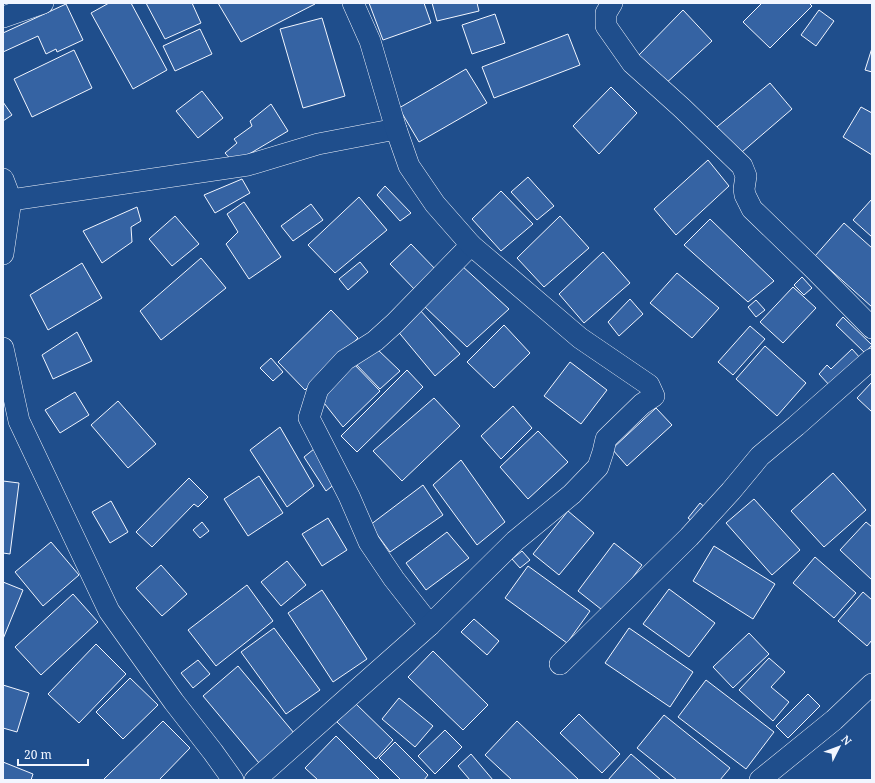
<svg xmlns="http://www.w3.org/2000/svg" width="875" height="783" viewBox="0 0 875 783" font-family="'Noto Serif',serif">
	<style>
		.building { fill: #3563a3; stroke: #f2f6ff }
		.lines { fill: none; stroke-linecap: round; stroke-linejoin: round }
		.minor-casing { stroke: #f2f6ff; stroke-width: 22 }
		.minor { stroke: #1f4e8c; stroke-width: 21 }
	</style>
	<rect width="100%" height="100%" fill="#1f4e8c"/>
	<g class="building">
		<path d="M109,3H131L167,70L133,89L91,13Z"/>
		<path d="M146,3H192L201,23L165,39Z"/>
		<path d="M218,3H314L315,4L241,42Z"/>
		<path d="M369,3H424L431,23L383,40Z"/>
		<path d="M432,3H477L479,11L437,21Z"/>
		<path d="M762,3H809L812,6L770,48L743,22Z"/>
		<path d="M66,4L83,40L57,52L56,49L46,54L38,36L3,52V33Z"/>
		<path d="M683,10L712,41L663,86L637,57Z"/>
		<path d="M819,10L834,21L816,46L801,35Z"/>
		<path d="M495,14L505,43L472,54L462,25Z"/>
		<path d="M322,18L345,96L303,108L280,29Z"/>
		<path d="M200,29L212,54L175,71L163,46Z"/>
		<path d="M568,34L580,65L494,98L482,67Z"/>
		<path d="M872,48V72L865,70Z"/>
		<path d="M74,50L92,88L32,117L14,79Z"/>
		<path d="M466,69L487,103L419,142L399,108Z"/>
		<path d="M770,83L792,109L735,158L712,131Z"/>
		<path d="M611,87L637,113L599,154L573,126Z"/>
		<path d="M202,91L223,118L198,138L176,111Z"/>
		<path d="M3,102L12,115L3,121Z"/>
		<path d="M271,104L288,131L234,163L225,153L237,143L234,139L252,126L250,121Z"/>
		<path d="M861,107L872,113V155L843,137Z"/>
		<path d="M708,160L729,186L676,235L654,209Z"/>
		<path d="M528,177L554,206L537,220L511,192Z"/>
		<path d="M242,179L250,193L215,213L204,195Z"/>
		<path d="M385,186L411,213L400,221L377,195Z"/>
		<path d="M501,191L533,224L501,251L472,219Z"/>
		<path d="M359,197L387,230L335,273L308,245Z"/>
		<path d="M872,199V237L853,220Z"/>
		<path d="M244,202L281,257L249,279L226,244L238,232L227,214Z"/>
		<path d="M311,204L323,220L293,241L281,226Z"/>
		<path d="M137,207L141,221L131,227L132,242L102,263L83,231Z"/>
		<path d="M175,216L199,244L172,266L149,239Z"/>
		<path d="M560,216L589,248L544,287L517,258Z"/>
		<path d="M710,219L774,281L748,302L684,245Z"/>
		<path d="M844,223L872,248V307L815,256Z"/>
		<path d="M411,244L438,272L418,293L390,264Z"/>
		<path d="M603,252L630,283L584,323L559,294Z"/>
		<path d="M201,258L226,288L161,340L140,311Z"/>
		<path d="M360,262L368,272L348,290L339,279Z"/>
		<path d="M82,263L102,298L48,330L30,295Z"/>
		<path d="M461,265L509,309L467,347L424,306Z"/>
		<path d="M677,273L719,308L692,338L650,303Z"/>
		<path d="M802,277L812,288L804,295L794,285Z"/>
		<path d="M793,287L816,308L783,343L760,322Z"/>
		<path d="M630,299L643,314L619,336L608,322Z"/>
		<path d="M756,300L765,310L756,317L748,307Z"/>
		<path d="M419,309L460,354L435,376L396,329Z"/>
		<path d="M331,310L358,338L305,390L278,362Z"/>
		<path d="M843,317L872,345L865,353L836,325Z"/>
		<path d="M504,325L530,353L494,388L467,362Z"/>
		<path d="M750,326L765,339L733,375L718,362Z"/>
		<path d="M77,332L92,361L53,379L42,355Z"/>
		<path d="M765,346L806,383L777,416L736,379Z"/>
		<path d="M377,349L400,371L380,389L353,361Z"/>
		<path d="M852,349L861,359L831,387L819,374L827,365L831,369Z"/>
		<path d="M271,358L283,372L273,381L260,368Z"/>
		<path d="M352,362L380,391L343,427L317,394Z"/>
		<path d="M570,362L607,390L581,424L544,396Z"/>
		<path d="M407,370L423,387L357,452L341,436Z"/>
		<path d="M872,382V412L857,398Z"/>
		<path d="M75,392L89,415L60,433L45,410Z"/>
		<path d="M434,398L460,426L402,481L373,451Z"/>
		<path d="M118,401L156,444L128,468L91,425Z"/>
		<path d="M513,406L532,428L501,459L481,436Z"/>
		<path d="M656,408L672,425L627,466L612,449Z"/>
		<path d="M280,427L314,486L287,507L250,450Z"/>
		<path d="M538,431L568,462L528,499L500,467Z"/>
		<path d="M314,449L336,483L326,491L304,457Z"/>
		<path d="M461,460L505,522L477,545L433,485Z"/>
		<path d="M833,473L866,510L824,547L791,511Z"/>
		<path d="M259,476L283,513L248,536L224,499Z"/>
		<path d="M189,478L208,497L198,507L194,504L152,547L136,532Z"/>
		<path d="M3,481L19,483L10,554L3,553Z"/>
		<path d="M423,485L443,515L390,552L370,525Z"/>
		<path d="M754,499L800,550L772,575L726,523Z"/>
		<path d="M111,501L128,532L110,543L92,512Z"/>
		<path d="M700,503L708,510L696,524L688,518Z"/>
		<path d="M568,511L594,533L559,575L533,554Z"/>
		<path d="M328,518L347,550L322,566L302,534Z"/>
		<path d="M202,522L209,531L200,538L193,530Z"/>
		<path d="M866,522L872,527V580L840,550Z"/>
		<path d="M447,532L469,558L426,590L406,563Z"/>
		<path d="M51,542L79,575L43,606L15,572Z"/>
		<path d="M614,543L642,565L606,613L578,591Z"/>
		<path d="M714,546L775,584L753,619L693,581Z"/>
		<path d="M522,551L530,560L520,568L512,559Z"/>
		<path d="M815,557L856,593L834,618L793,583Z"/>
		<path d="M287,561L306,585L281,606L261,582Z"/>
		<path d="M161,565L187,594L162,616L136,588Z"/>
		<path d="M528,566L590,611L567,643L505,598Z"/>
		<path d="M3,582L23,590L3,639Z"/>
		<path d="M247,585L273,621L216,666L188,630Z"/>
		<path d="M669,589L715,623L689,657L643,624Z"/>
		<path d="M322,590L367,659L333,682L288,613Z"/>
		<path d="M863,592L872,600V640L867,646L838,621Z"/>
		<path d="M73,594L98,622L41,675L15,647Z"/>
		<path d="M474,619L499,641L487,655L461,632Z"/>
		<path d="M274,628L320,690L286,714L241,652Z"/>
		<path d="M629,628L693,672L670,707L605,663Z"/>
		<path d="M749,633L769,654L733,688L713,667Z"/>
		<path d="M96,644L126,674L79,723L48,694Z"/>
		<path d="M433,651L488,705L463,730L408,677Z"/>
		<path d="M769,658L785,672L771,687L789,702L773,721L739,690Z"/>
		<path d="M198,660L210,674L193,688L181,673Z"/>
		<path d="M238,666L294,733L259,763L203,696Z"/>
		<path d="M130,678L158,705L123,739L96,712Z"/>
		<path d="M706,680L774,732L746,769L678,717Z"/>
		<path d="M3,685L29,693L17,732L3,728Z"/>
		<path d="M808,694L820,706L788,738L776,726Z"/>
		<path d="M399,698L433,726L415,747L382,719Z"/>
		<path d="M355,703L393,740L376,759L337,722Z"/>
		<path d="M579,714L620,754L602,773L560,733Z"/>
		<path d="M664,715L730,768L720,780H677L637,748Z"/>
		<path d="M163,721L190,748L159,780H103Z"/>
		<path d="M517,721L579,780H512L485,755Z"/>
		<path d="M445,730L462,747L435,774L418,756Z"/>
		<path d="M336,736L380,780H318L305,768Z"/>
		<path d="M395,742L428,775L424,780H401L379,758Z"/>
		<path d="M471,754L493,780H470L458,766Z"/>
		<path d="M631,754L661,780H608Z"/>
		<path d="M3,762L33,774L31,780H3Z"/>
	</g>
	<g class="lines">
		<defs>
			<g id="minor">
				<path d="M612,3L606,13V26L632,63L682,108L742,166L746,176L744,189L745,195L752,209L813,268L872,328"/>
				<path d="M3,17L43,3"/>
				<path d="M3,179L11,200L3,254"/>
				<path d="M11,200L248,165L318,144L396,129"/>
				<path d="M3,348L19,421L109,611L174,702L213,752L233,780"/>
				<path d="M430,625L394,579L369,542L349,496L309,418L318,389L345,360L375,341L395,323L471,245"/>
				<path d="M560,664L689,537L731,491L760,456L796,426L872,359"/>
				<path d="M255,780L430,625L515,541L572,494L598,467L603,452L606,439L642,404L654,396L649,385L580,338L471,245L435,204L409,166L396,129L370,41L353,3"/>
				<path d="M760,780L834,720L872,684"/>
			</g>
		</defs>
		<use href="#minor" class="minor-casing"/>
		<use href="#minor" class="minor"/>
	</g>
	<rect width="875" height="783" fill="none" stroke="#f2f6ff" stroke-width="8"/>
	<g transform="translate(839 747) rotate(48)" stroke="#1f4e8c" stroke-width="3" paint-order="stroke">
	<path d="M0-3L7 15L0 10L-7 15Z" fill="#f2f6ff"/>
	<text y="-6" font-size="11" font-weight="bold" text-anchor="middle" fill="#f2f6ff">N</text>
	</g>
	<path d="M18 759v6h70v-6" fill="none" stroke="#f2f6ff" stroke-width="2"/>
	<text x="24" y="759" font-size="12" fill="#f2f6ff" stroke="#1f4e8c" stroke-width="3" paint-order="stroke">20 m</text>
</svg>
